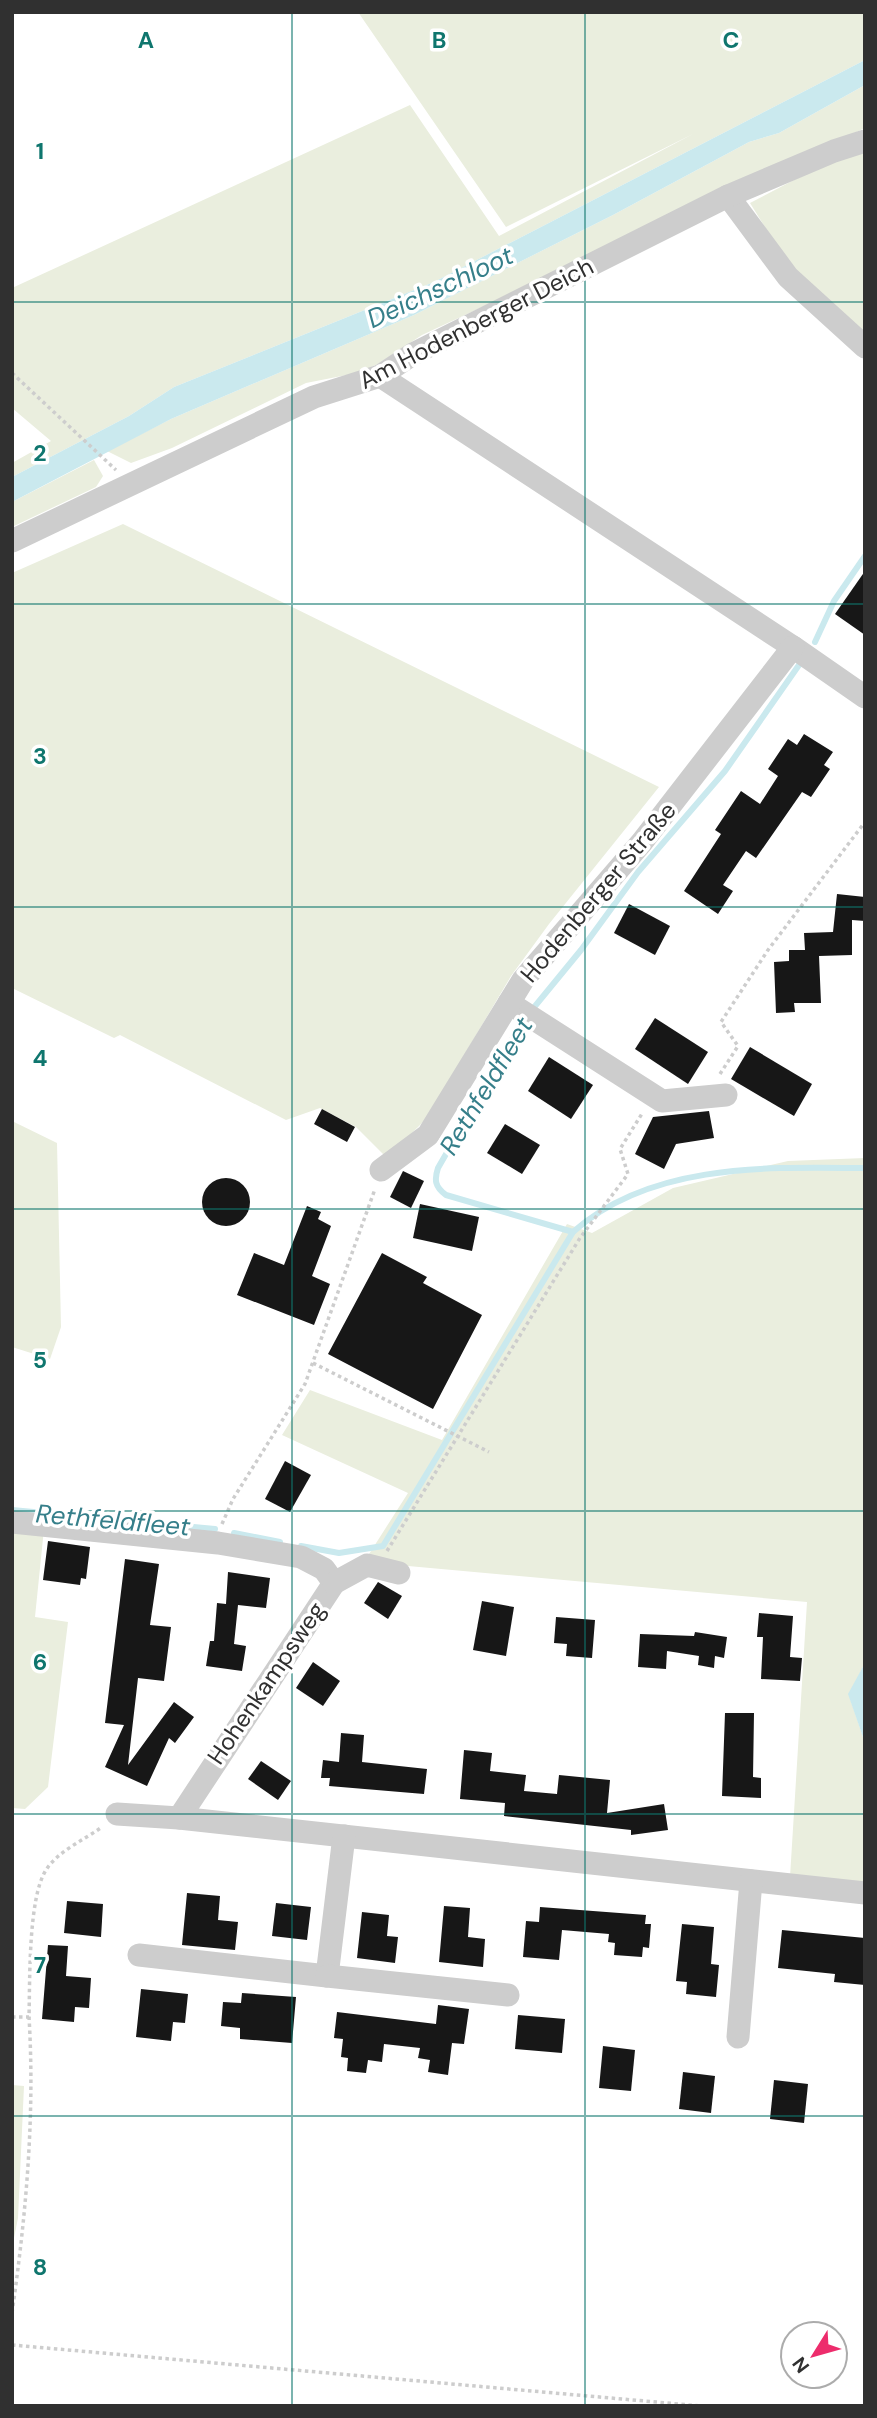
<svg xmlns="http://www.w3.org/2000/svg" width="877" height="2418" viewBox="0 0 877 2418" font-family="'DM Sans',sans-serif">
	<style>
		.green { fill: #eaeede }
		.water { fill: #cae9ee }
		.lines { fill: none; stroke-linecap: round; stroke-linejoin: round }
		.stream { stroke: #cae9ee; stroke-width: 6 }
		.building { fill: #171717 }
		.path { stroke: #cdcdcd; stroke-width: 3.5; stroke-dasharray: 3.5 3.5; stroke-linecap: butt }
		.minor { stroke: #cdcdcd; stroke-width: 23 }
		.grid { fill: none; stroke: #0f766e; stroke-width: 2; stroke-opacity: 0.55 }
		.labels { text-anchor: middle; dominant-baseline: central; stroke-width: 7; stroke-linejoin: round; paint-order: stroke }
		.street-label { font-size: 24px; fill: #303030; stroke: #fff }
		.water-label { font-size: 26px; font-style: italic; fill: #367f8a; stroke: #fff }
		.grid-label { font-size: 23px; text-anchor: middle; font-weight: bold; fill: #0f766e; stroke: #fff; stroke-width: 7; stroke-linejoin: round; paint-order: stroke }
	</style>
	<rect width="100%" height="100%" fill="#fff"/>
	<g class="green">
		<path d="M358,12H865V60L434,282L174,387L129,416L12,477V463L51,441L12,408V288L410,105L499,236L693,134L506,227Z"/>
		<path d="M865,85V128L422,335L378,364L357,373L306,383L172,448L131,463L107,451L171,419L414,315L613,215L749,142L779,133Z"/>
		<path d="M865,153V333L816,291L783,256L750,203L832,160Z"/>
		<path d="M94,460L103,476L96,487L12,527V502Z"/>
		<path d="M123,524L659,787L549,924L511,976L427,1118L387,1158L356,1127L320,1108L286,1120L120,1035L114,1038L12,988V573Z"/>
		<path d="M12,1121L57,1143L61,1327L50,1359L12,1347Z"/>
		<path d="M865,1158V1663L849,1695L865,1743V1884L790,1877L807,1602L364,1562L408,1493L282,1435L310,1390L442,1440L567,1224L592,1233L673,1188L788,1161Z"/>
		<path d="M12,1516L45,1519L35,1617L68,1622L48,1787L25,1809L12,1808Z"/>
		<path d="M12,2085L24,2086L18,2218L12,2248Z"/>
	</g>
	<g class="water">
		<path d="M865,60V85L779,133L749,142L613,215L414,315L171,419L12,502V477L129,416L174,387L434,282Z"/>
		<path d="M865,1663V1743L848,1694Z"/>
	</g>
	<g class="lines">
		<g class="stream">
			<path d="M815,642L834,601L865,556"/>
			<path d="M573,1232L446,1195C435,1187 434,1180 438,1168L522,1022L581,950L638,872L725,771L799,665"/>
			<path d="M12,1510L215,1529"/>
			<path d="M234,1533L280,1542"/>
			<path d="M301,1546L339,1553L383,1546L573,1232C650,1163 767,1167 865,1168"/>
		</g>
	</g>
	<g class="building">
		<path d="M865,571V635L835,614Z"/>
		<path d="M804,734L833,752L824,765L830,769L811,797L802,792L756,858L746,851L723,885L733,891L718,914L684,891L721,834L715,830L741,791L760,804L778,776L768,769L788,739L797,745Z"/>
		<path d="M837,894L865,897V921L852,920V955L819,956L821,1003H794L795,1012L776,1013L774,962L789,961V950H805L804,933L833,932Z"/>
		<path d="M629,904L670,926L655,955L614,933Z"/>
		<path d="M655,1018L708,1052L688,1084L635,1049Z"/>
		<path d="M750,1047L812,1084L794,1116L731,1079Z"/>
		<path d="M549,1057L593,1085L571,1119L528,1091Z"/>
		<path d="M322,1109L355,1127L347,1142L314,1124Z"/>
		<path d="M709,1111L714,1138L676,1144L664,1169L635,1154L653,1117Z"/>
		<path d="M505,1124L540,1145L522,1174L487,1153Z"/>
		<path d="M403,1171L424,1181L411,1208L390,1197Z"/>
		<circle cx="226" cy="1202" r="24"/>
		<path d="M420,1204L479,1217L472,1251L413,1238Z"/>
		<path d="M307,1206L321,1212L318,1219L331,1226L312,1276L330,1284L314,1325L237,1295L254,1253L284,1265Z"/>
		<path d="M382,1253L427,1277L423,1283L482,1315L433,1409L328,1354Z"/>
		<path d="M285,1461L311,1475L290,1512L265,1499Z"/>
		<path d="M48,1541L90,1547L86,1579L81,1578L80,1585L43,1580Z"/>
		<path d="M125,1559L159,1564L150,1625L171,1627L164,1681L138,1678L128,1765L174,1702L194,1717L175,1743L169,1738L147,1786L105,1767L124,1725L105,1723Z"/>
		<path d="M228,1572L270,1578L266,1608L238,1605L234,1644L246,1646L242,1671L206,1666L210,1641H214L217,1603L226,1604Z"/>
		<path d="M378,1582L402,1596L388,1619L364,1603Z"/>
		<path d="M482,1601L514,1607L506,1656L473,1650Z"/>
		<path d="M759,1613L793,1616L790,1657L802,1658L800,1681L761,1679L763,1637H757Z"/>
		<path d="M556,1617L595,1620L592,1658L566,1656L567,1644L554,1643Z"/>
		<path d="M695,1632L727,1637L724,1658L715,1656L714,1668L698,1665L699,1656L667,1651L666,1669L638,1667L640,1634L694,1636Z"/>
		<path d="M313,1662L340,1681L323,1706L296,1688Z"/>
		<path d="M725,1713H754L753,1777L761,1778V1798L722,1796Z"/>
		<path d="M341,1733L364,1735L362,1762L427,1769L424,1794L329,1786L330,1778H321L323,1760L339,1762Z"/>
		<path d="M464,1750L492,1753L490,1771L526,1775L524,1791L557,1794L559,1775L610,1780L607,1813L664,1804L668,1830L631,1835V1830L504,1816L505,1803L460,1799Z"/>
		<path d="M261,1761L291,1781L278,1800L248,1779Z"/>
		<path d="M187,1893L220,1896L218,1920L238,1922L235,1950L182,1945Z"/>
		<path d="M67,1901L103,1904L101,1937L64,1933Z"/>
		<path d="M276,1903L311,1907L307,1940L272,1936Z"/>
		<path d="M444,1906L470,1908L468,1937L485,1939L483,1967L439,1962Z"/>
		<path d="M540,1907L646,1915L645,1924H651L649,1948L643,1947L642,1957L614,1955L615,1943L608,1942L609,1934L562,1930L559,1960L523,1957L526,1921L539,1922Z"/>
		<path d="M362,1912L389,1915L387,1936L398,1937L395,1963L357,1958Z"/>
		<path d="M682,1924L714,1927L711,1964L719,1965L716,1997L686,1994L687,1982L676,1981Z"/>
		<path d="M782,1930L865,1938V1985L834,1982L835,1974L778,1968Z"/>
		<path d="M48,1945L68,1946L66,1976L91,1978L89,2008L75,2007L74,2022L42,2019Z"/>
		<path d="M141,1989L188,1994L185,2023L173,2022L171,2041L136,2037Z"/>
		<path d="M242,1993L296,1997L292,2043L240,2039V2028L221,2026L223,2002L241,2003Z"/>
		<path d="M438,2005L469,2009L464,2044L452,2043L448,2075L428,2072L430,2060L418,2058L420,2048L384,2044L382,2062L368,2060L366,2073L347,2071L348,2058L341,2057L343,2039L334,2038L337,2012L436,2024Z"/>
		<path d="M518,2015L565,2019L562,2053L515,2049Z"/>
		<path d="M603,2046L635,2050L631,2091L599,2088Z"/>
		<path d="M683,2072L715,2076L711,2113L679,2109Z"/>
		<path d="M774,2080L808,2084L804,2123L770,2119Z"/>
	</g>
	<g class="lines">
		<g class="path">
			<path d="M12,373L116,470"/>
			<path d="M720,1074L738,1046L721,1022L768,950L865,822"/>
			<path d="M313,1363L489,1452"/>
			<path d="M222,1524L233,1499L305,1384L375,1189"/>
			<path d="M387,1551L580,1238L628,1174L620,1149L643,1112"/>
			<path d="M12,2017H29C30,1982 28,1898 46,1870C58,1851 84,1840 102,1827"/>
			<path d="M12,2313C26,2215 35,2116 29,2017"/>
			<path d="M12,2345L701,2406"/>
		</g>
		<g class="minor">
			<path d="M728,196L788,277L865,347"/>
			<path d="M380,376L793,647L865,697"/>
			<path d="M12,541L314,397L380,376L413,354L728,196L834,151L865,141"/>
			<path d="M509,1003L662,1101L726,1095"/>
			<path d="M381,1170L428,1135L523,980L642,842L793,647"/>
			<path d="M12,1522L218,1543L301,1557L324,1569L334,1583L179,1818"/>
			<path d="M334,1583L367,1565L399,1573"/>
			<path d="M117,1814L179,1818L865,1893"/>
			<path d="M139,1955L327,1976L344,1836"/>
			<path d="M327,1976L508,1995"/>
			<path d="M738,2037L751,1881"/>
		</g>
	</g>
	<path class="grid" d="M292,12V2406M585,12V2406M12,302H865M12,604H865M12,907H865M12,1209H865M12,1511H865M12,1814H865M12,2116H865"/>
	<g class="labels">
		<g class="street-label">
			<text transform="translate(476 323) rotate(-27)">Am Hodenberger Deich</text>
			<text transform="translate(598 892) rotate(-50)">Hodenberger Straße</text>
			<text transform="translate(266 1683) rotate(-56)">Hohenkampsweg</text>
		</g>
		<g class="water-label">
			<text transform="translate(440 287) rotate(-25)">Deichschloot</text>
			<text transform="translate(486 1086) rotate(-59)">Rethfeldfleet</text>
			<text transform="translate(113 1520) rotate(5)">Rethfeldfleet</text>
		</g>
	</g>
	<g class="grid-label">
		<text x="146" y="48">A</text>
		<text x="439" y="48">B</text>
		<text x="731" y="48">C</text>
		<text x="40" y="159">1</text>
		<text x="40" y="461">2</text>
		<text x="40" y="764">3</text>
		<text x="40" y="1066">4</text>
		<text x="40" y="1368">5</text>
		<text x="40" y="1670">6</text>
		<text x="40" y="1973">7</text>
		<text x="40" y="2275">8</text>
	</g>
	<rect width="877" height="2418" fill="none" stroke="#303030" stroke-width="28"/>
	<g transform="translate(814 2355) rotate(233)"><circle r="33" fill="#ffffff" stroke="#acacac" stroke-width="2"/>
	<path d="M0-5L12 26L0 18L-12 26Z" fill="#ed2c6c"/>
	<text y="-10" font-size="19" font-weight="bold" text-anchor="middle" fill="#303030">N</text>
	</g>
</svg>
